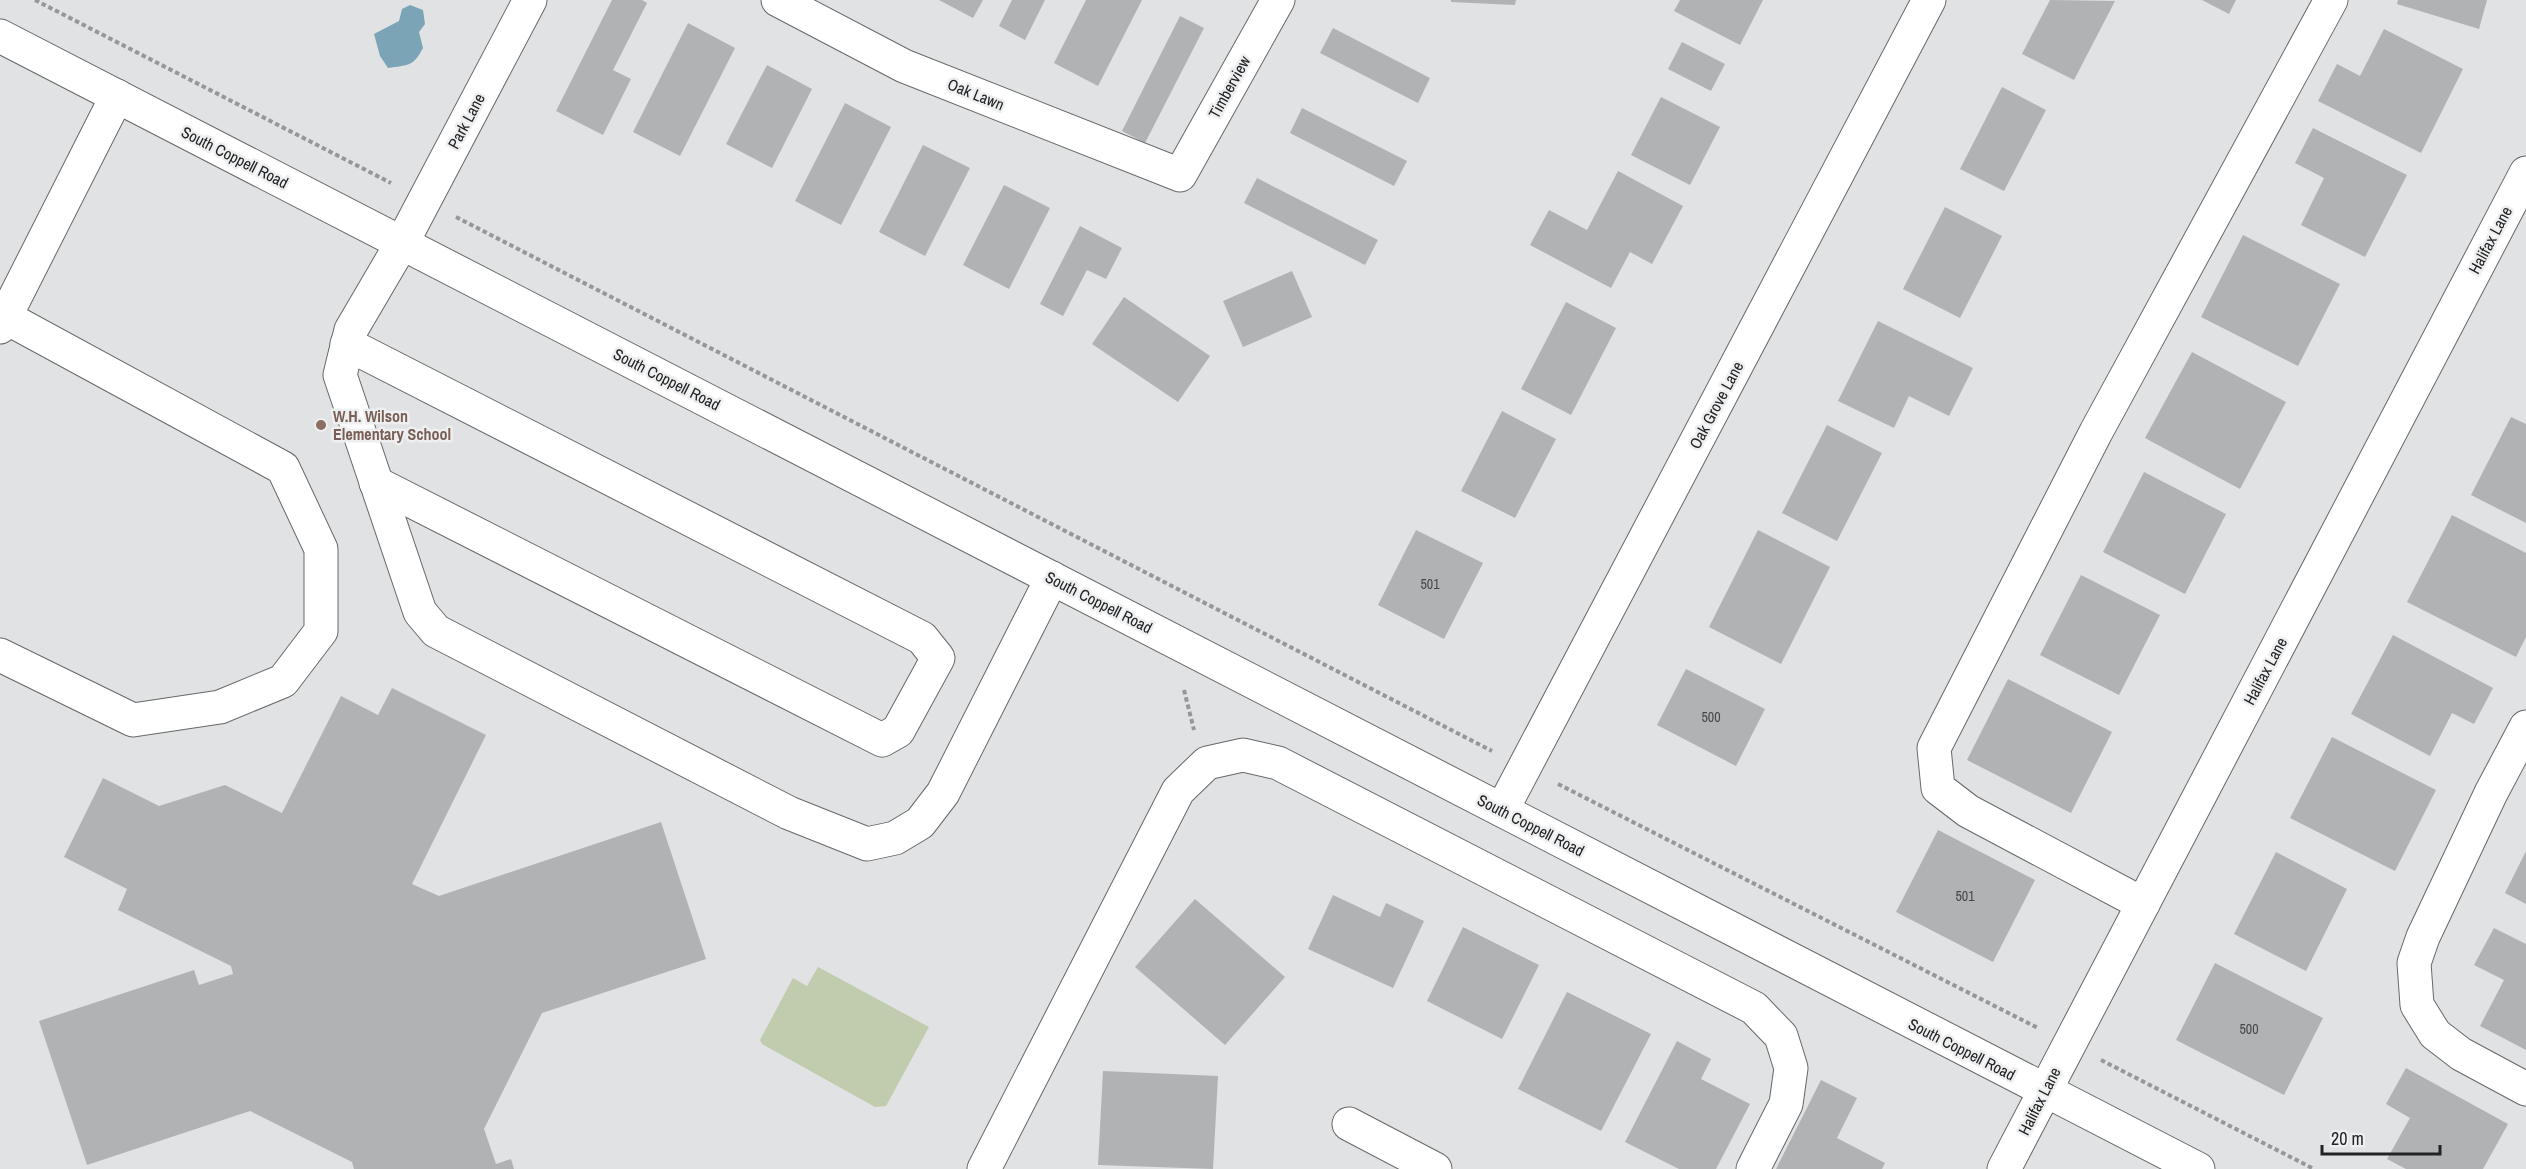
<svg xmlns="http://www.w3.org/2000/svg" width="2526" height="1169" viewBox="0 0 2526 1169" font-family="'Archivo Narrow',sans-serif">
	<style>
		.green { fill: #c1cbae }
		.water { fill: #7ba4b7 }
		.building { fill: #b1b2b4 }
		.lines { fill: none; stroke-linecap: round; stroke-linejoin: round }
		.minor-casing { stroke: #676869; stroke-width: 35 }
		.path { stroke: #969798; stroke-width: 4; stroke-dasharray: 4.5 3; stroke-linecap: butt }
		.minor { stroke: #fff; stroke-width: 33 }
		.education-dot { fill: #8d6e63; stroke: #eeeff0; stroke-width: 2 }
		.labels { text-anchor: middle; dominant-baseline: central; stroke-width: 5; stroke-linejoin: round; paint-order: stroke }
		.number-label { font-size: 14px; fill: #464748 }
		.street-label { font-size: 16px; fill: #232324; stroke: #eeeff0 }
		.education-label { font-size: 16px; font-weight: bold; fill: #785e54; stroke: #eeeff0; text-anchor: start }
	</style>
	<rect width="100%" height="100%" fill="#e1e2e3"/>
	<path class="green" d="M818,967L929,1027L886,1106L875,1107L762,1044L760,1040L793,978L807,986Z"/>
	<path class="water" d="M410,5L423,10L425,24L419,32L423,48C413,67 408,65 388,68L380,56L374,34L399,21L402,9Z"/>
	<g class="building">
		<path d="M612,0H642L647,3L613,70L631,79L603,135L556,111Z"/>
		<path d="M939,0H983L973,18Z"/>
		<path d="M1012,0H1045L1025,40L999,26Z"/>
		<path d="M1086,0H1142L1098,86L1054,63Z"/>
		<path d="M1451,0H1516L1515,5L1451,2Z"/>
		<path d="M1680,0H1763L1740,45L1674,11Z"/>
		<path d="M2050,0L2115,1L2074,80L2022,54Z"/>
		<path d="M2202,0H2236L2229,14Z"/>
		<path d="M2398,0H2487L2479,29L2397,4Z"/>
		<path d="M1180,16L1204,28L1145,143L1122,131Z"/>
		<path d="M688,23L735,48L680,156L633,132Z"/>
		<path d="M1333,28L1430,78L1418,103L1320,53Z"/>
		<path d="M2384,29L2463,69L2421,153L2318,101L2337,64L2360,76Z"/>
		<path d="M1682,42L1725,64L1711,91L1668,69Z"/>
		<path d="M767,65L812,89L772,168L726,144Z"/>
		<path d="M2002,87L2046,110L2004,191L1960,169Z"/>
		<path d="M1661,97L1720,127L1690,185L1631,155Z"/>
		<path d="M845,103L891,127L841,225L795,201Z"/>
		<path d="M1302,108L1407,161L1394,186L1290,133Z"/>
		<path d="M2313,128L2407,175L2365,257L2301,225L2324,178L2295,163Z"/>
		<path d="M923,145L970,168L925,256L879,232Z"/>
		<path d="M1618,171L1683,206L1652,264L1630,252L1611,288L1530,245L1549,210L1587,230Z"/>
		<path d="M1257,178L1378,240L1365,265L1244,203Z"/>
		<path d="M1004,185L1050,208L1009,289L963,265Z"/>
		<path d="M1945,207L2002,236L1960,318L1903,289Z"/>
		<path d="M1080,226L1122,248L1106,279L1087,270L1063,316L1040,304Z"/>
		<path d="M2243,235L2340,284L2298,366L2201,317Z"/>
		<path d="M1292,271L1312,317L1243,347L1223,301Z"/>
		<path d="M1124,297L1210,356L1178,402L1092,344Z"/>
		<path d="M1566,302L1616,328L1571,415L1521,389Z"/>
		<path d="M1878,321L1973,368L1949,416L1909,396L1894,428L1838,401Z"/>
		<path d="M2192,352L2286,402L2240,489L2145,438Z"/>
		<path d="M1502,411L1556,439L1515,518L1461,491Z"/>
		<path d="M2511,417L2526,424V523L2471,495Z"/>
		<path d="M1827,425L1882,453L1837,541L1782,513Z"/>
		<path d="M2144,472L2226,514L2185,594L2103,552Z"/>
		<path d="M2452,515L2526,553V637L2516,657L2407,602Z"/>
		<path d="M1416,530L1483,563L1444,639L1378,605Z"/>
		<path d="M1758,530L1830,567L1781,664L1709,627Z"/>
		<path d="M2081,575L2160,615L2119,695L2040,655Z"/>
		<path d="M2393,635L2493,688L2474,724L2452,713L2430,756L2351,714Z"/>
		<path d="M1686,669L1765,709L1736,766L1657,725Z"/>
		<path d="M2008,679L2112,732L2071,813L1967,760Z"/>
		<path d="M392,688L486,735L412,884L439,896L661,822L706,959L542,1013L484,1129L496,1164L511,1159L514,1169H354L352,1162L250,1111L87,1165L39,1021L194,970L199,985L233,974L231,966L118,910L127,889L64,857L103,778L159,806L225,785L282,813L341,696L378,715Z"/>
		<path d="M2332,737L2436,790L2395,871L2290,818Z"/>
		<path d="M1938,830L2035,880L1993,962L1896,912Z"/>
		<path d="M2526,851V904L2505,893Z"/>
		<path d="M2276,852L2347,889L2306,971L2234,934Z"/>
		<path d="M1333,895L1380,917L1386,903L1424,921L1393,988L1308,949Z"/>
		<path d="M1195,899L1285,977L1225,1045L1135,967Z"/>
		<path d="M1463,927L1539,965L1502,1039L1427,1001Z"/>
		<path d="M2494,928L2526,944V1050L2480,1026L2504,980L2474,965Z"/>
		<path d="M2215,963L2323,1018L2284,1095L2176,1040Z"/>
		<path d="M1567,992L1651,1034L1601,1131L1518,1089Z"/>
		<path d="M1677,1041L1711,1059L1701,1079L1750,1104L1716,1169H1679L1625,1142Z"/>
		<path d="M2406,1068L2508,1124L2483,1169H2406L2387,1159L2410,1118L2386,1104Z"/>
		<path d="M1103,1071L1218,1076L1213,1169L1098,1165Z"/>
		<path d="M1821,1080L1857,1098L1837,1138L1885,1163L1882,1169H1776Z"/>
	</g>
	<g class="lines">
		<defs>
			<g id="minor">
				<path d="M530,0L402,243L351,330L340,375L420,612L436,631L789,813L867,844L895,838L920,823L943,793L1052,578"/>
				<path d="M778,0L904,66L1180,175L1278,0"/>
				<path d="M0,36L2198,1169"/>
				<path d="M0,327L117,96"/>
				<path d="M347,344L922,638L938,658L898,731L882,740L376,483"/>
				<path d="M0,655L133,720L220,707L283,681L321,631V549L283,468L5,317"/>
				<path d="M2526,727L2491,793L2423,937L2414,963L2417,1005L2435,1034L2461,1054L2526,1089"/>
				<path d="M1502,810L1929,0"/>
				<path d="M2143,904L1968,811L1938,788L1934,748L2096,432L2331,0"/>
				<path d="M1349,1124L1435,1169"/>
				<path d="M984,1169L1178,791L1207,763L1243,755L1278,763L1754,1008L1781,1036L1791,1068L1786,1104L1753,1169"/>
				<path d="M2004,1169L2526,173"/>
			</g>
		</defs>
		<use href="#minor" class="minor-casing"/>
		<g class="path">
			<path d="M35,0L391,183"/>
			<path d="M456,217L1492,751"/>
			<path d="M1184,690L1194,730"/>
			<path d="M1558,784L2038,1028"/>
			<path d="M2101,1060L2314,1169"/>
		</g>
		<use href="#minor" class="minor"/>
	</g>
	<circle class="education-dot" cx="321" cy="425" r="6"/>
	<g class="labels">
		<g class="number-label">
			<text x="1430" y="584">501</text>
			<text x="1711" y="717">500</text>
			<text x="1965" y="896">501</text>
			<text x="2249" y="1029">500</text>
		</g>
		<g class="street-label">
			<text transform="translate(1229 87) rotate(-61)">Timberview</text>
			<text transform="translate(976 94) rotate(22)">Oak Lawn</text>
			<text transform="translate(466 121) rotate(-62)">Park Lane</text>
			<text transform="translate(235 157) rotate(27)">South Coppell Road</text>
			<text transform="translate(2490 240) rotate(-62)">Halifax Lane</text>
			<text transform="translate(667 379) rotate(27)">South Coppell Road</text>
			<text transform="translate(1716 405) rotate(-62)">Oak Grove Lane</text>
			<text transform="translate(1099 602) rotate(27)">South Coppell Road</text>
			<text transform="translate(2265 671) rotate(-62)">Halifax Lane</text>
			<text transform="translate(1531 825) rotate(27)">South Coppell Road</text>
			<text transform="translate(1962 1049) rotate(27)">South Coppell Road</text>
			<text transform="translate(2039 1101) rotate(-63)">Halifax Lane</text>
		</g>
		<g class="education-label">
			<text x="333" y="416">W.H. Wilson<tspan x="333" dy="18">Elementary School</tspan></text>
		</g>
	</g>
	<path d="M2322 1145v9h118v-9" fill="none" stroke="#232324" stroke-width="3"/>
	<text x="2331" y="1145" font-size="18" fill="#232324" stroke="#eeeff0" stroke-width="4.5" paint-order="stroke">20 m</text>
</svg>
